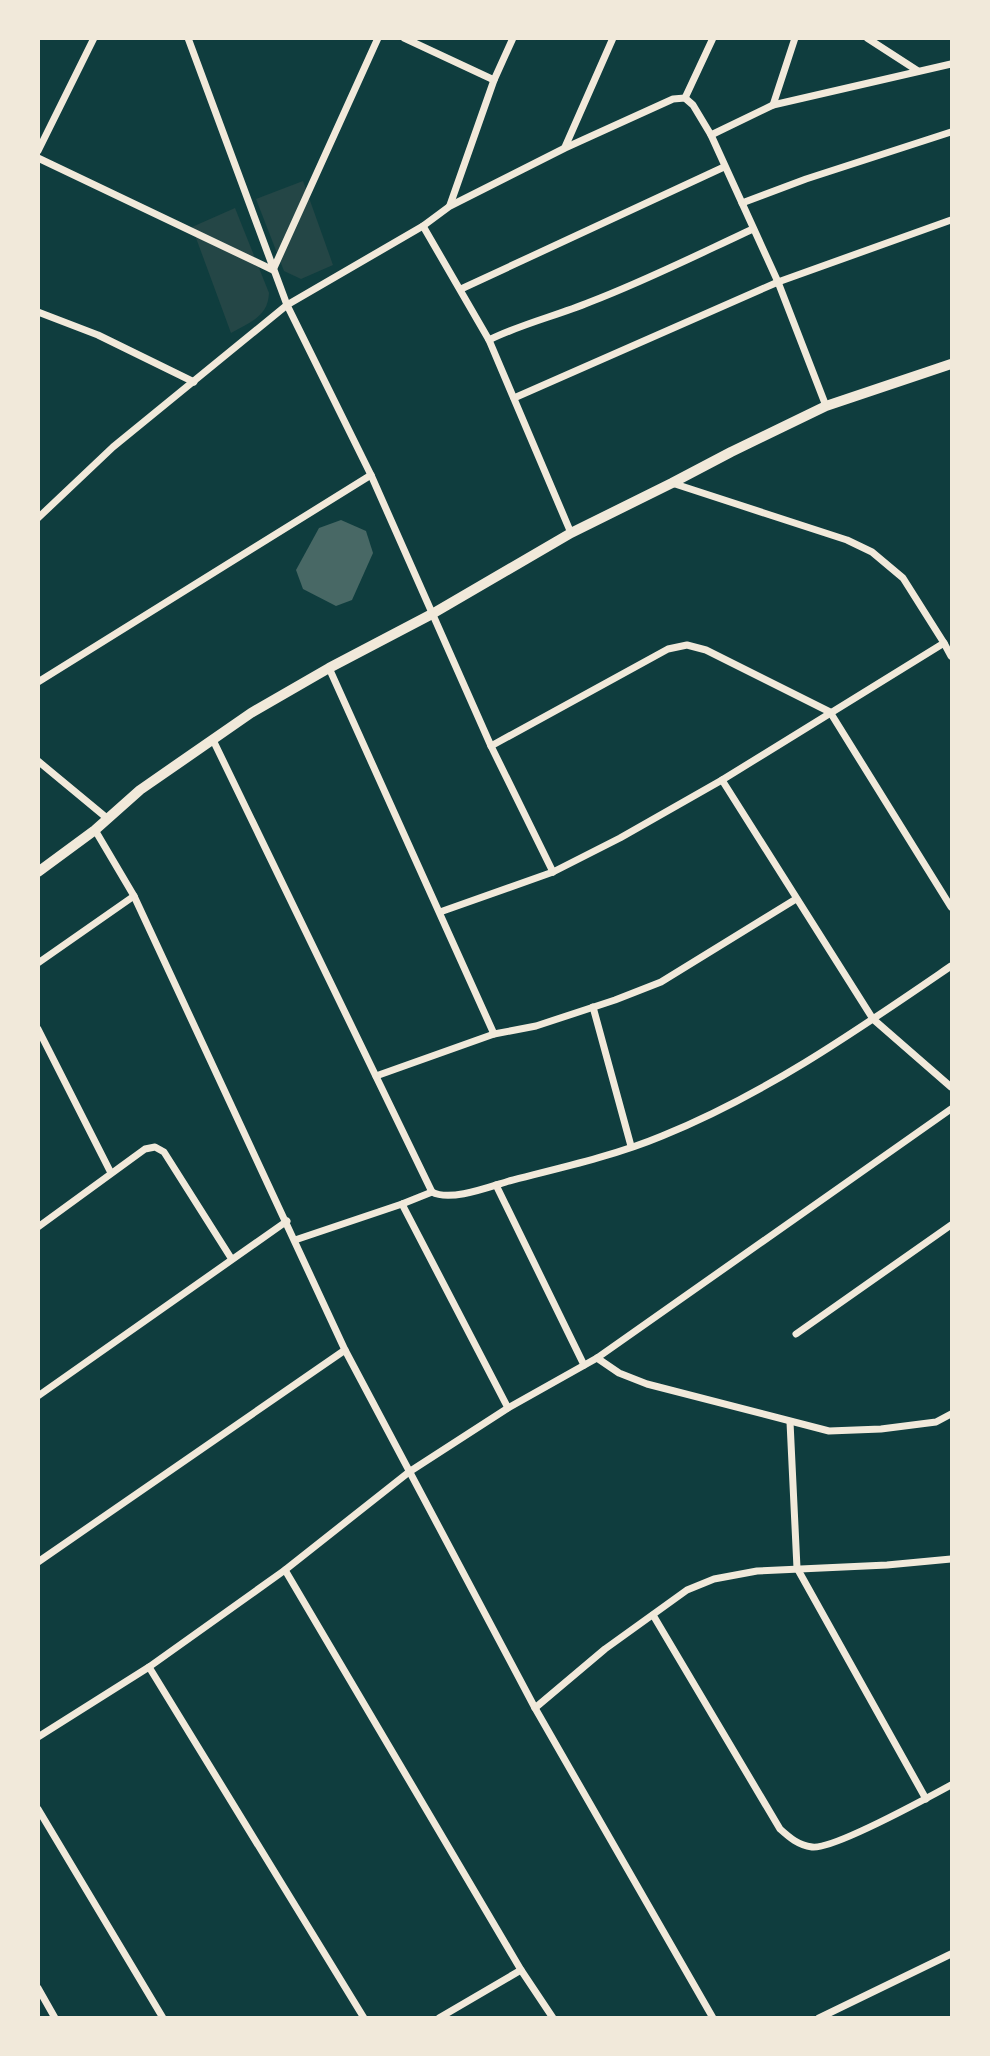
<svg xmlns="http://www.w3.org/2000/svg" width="990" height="2056" viewBox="0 0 990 2056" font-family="Barlow,sans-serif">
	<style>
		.green { fill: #244646 }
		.building { fill: #486865 }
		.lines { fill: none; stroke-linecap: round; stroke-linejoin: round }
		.minor { stroke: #f1e9da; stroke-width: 7 }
		.tertiary { stroke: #f1e9da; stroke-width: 10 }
	</style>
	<rect width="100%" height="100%" fill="#0f3d3e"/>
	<g class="green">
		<path d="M303,181L333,265L301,279L284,271L256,199Z"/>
		<path d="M235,208L269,293C268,317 250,322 231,333L192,227Z"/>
	</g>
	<path class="building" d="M341,520L366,531L373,553L352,600L336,606L303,589L296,570L319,528Z"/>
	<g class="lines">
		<g class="minor">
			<path d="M188,38L287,305L371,475L491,746L553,872"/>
			<path d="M404,38L494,80"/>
			<path d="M867,38L918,71"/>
			<path d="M685,98L713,38"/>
			<path d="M773,105L795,38"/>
			<path d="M711,135L773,105L951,64"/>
			<path d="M565,147L613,38"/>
			<path d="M38,151L94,38"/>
			<path d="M38,158L273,270L378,38"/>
			<path d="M742,203L806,179L951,132"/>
			<path d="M450,205L494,80L513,38"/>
			<path d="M423,226L489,340L571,533"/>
			<path d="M461,289L724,167"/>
			<path d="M38,312L98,335L194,382"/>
			<path d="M489,340C521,324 556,316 590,302C645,281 699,254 753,229"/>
			<path d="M514,398L778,282L951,220"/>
			<path d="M672,483L847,540L872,552L903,578L944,643L722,780L873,1019L951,1087"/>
			<path d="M38,518L113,447L287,305L423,226L450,206L565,148L673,99L685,98L693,105L711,135L778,282L826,406"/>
			<path d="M944,643L951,656"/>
			<path d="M329,668L494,1034L536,1026L615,1000L661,982L796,899"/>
			<path d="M38,682L371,475"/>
			<path d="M213,740L432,1192C450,1202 489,1187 509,1181C560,1168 614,1156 662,1136C766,1094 859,1029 951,966"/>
			<path d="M491,746L668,649L687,645L706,650L830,712L951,907"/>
			<path d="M38,761L108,819"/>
			<path d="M95,830L134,896L345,1350L535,1708L713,2018"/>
			<path d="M440,912L553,872L620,838L722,780"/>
			<path d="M38,963L134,896"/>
			<path d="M593,1007L631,1146"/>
			<path d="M38,1029L111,1173"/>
			<path d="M376,1076L494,1034"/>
			<path d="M496,1185L584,1365"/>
			<path d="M402,1204L508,1408"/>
			<path d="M38,1227L145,1149L155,1147L164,1152L231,1258"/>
			<path d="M295,1240L402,1204L432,1192"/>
			<path d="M796,1334L951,1225"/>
			<path d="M597,1358L619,1373L647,1384L829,1431L881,1429L936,1422L951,1414"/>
			<path d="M38,1396L287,1221"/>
			<path d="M790,1422L797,1568L926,1799"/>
			<path d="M38,1562L345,1350"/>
			<path d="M285,1570L521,1970L553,2018"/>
			<path d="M653,1615L780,1829C790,1838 798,1845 812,1847C832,1850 929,1797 951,1785"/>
			<path d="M149,1667L364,2018"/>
			<path d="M535,1708L605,1649L687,1590L714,1579L757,1571L887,1565L951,1559"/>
			<path d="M38,1737L149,1667L285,1570L409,1472L508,1408L597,1358L951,1109"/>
			<path d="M38,1809L163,2018"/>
			<path d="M38,1988L55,2018"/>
			<path d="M439,2018L521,1970"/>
			<path d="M819,2018L951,1954"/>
		</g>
		<path class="tertiary" d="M38,872L95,830L140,790L251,713L329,668L432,614L571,533L672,483L731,452L826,406L951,364"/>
	</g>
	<rect width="990" height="2056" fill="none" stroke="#f1e9da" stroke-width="80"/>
</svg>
